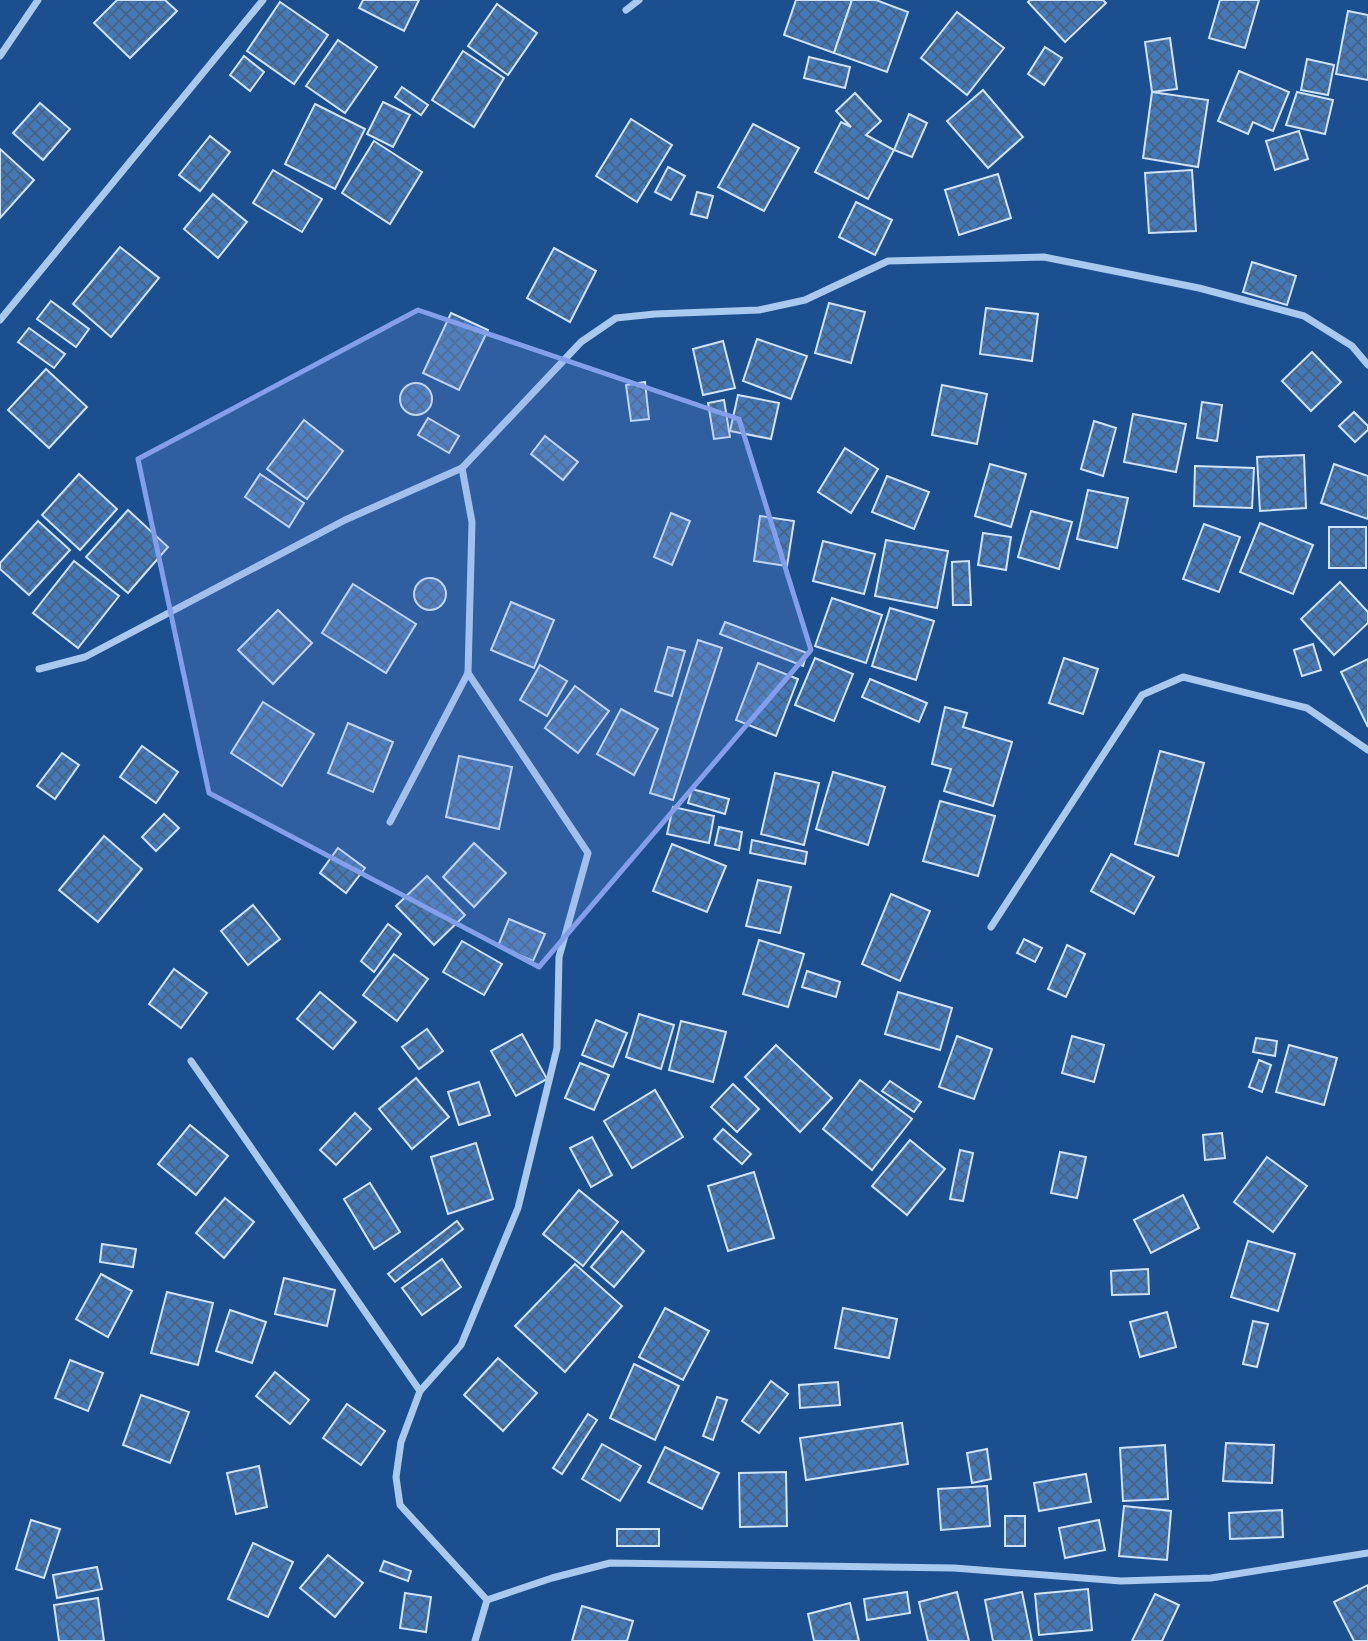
<svg xmlns="http://www.w3.org/2000/svg" width="1368" height="1641" viewBox="0 0 1368 1641" font-family="'Public Sans',sans-serif">
	<style>
		.building { fill: url(#building-cross-hatch); stroke: #cfe3fa; stroke-width: 2 }
		.lines { fill: none; stroke-linecap: round; stroke-linejoin: round }
		.street { stroke: #a9c9ee; stroke-width: 7 }
		.marked { fill: #839eea; fill-opacity: 0.2; stroke: #839eea; stroke-width: 5; stroke-linejoin: round }
	</style>
	<defs>
		<pattern id="building-cross-hatch" width="8" height="8" patternUnits="userSpaceOnUse" patternTransform="scale(1.75)"><rect width="8" height="8" fill="#4478b7"/><path d="M0 0l8 8M0 8l8-8" fill="none" stroke="#486282"/></pattern>
	</defs>
	<rect width="100%" height="100%" fill="#1b4f8f"/>
	<g class="building">
		<path d="M117,0H165L177,11L130,58L94,23Z"/>
		<path d="M363,0H419L404,31L359,8Z"/>
		<path d="M796,0H852L834,53L784,35Z"/>
		<path d="M852,0H876L908,12L887,72L834,53Z"/>
		<path d="M1030,0H1103L1106,3L1065,42L1028,2Z"/>
		<path d="M1220,0H1259L1245,48L1209,38Z"/>
		<path d="M280,2L328,35L294,84L247,51Z"/>
		<path d="M497,4L537,33L508,75L468,46Z"/>
		<path d="M1348,11L1368,15V80L1336,74Z"/>
		<path d="M957,12L1004,48L967,95L921,58Z"/>
		<path d="M1170,38L1177,89L1152,92L1145,42Z"/>
		<path d="M338,40L377,67L345,113L306,86Z"/>
		<path d="M1045,47L1062,58L1044,85L1028,74Z"/>
		<path d="M463,51L504,78L474,127L432,100Z"/>
		<path d="M244,56L264,72L250,91L230,75Z"/>
		<path d="M809,57L850,67L845,88L804,78Z"/>
		<path d="M1307,59L1334,65L1328,95L1301,90Z"/>
		<path d="M1239,71L1289,92L1273,131L1253,122L1248,134L1218,121Z"/>
		<path d="M402,87L428,105L421,115L395,97Z"/>
		<path d="M983,90L1023,137L988,168L947,121Z"/>
		<path d="M1152,92L1208,100L1198,167L1143,158Z"/>
		<path d="M1297,92L1333,100L1325,134L1286,125Z"/>
		<path d="M855,93L881,121L866,135L894,150L868,199L815,172L841,122L851,127L836,111Z"/>
		<path d="M383,102L410,115L393,147L367,134Z"/>
		<path d="M40,103L70,129L43,160L13,133Z"/>
		<path d="M315,104L365,129L335,189L285,164Z"/>
		<path d="M909,114L927,123L912,157L894,150Z"/>
		<path d="M631,119L672,145L637,202L596,176Z"/>
		<path d="M753,124L799,148L764,211L718,187Z"/>
		<path d="M1299,131L1308,159L1275,170L1266,141Z"/>
		<path d="M210,136L230,152L200,191L179,175Z"/>
		<path d="M374,141L422,172L390,224L342,193Z"/>
		<path d="M0,149L34,180L0,218Z"/>
		<path d="M668,167L685,176L671,200L655,192Z"/>
		<path d="M273,170L322,199L302,232L253,203Z"/>
		<path d="M1192,170L1196,231L1149,233L1145,173Z"/>
		<path d="M998,174L1011,218L959,235L945,190Z"/>
		<path d="M697,192L713,196L707,218L691,214Z"/>
		<path d="M213,194L247,222L218,258L184,229Z"/>
		<path d="M856,202L892,220L875,255L839,237Z"/>
		<path d="M120,247L159,278L111,337L73,304Z"/>
		<path d="M554,248L596,271L570,322L527,298Z"/>
		<path d="M1252,262L1296,276L1287,305L1243,292Z"/>
		<path d="M51,301L89,329L76,347L37,319Z"/>
		<path d="M829,303L865,312L851,363L815,353Z"/>
		<path d="M986,308L1038,314L1032,361L980,354Z"/>
		<path d="M451,313L488,330L459,390L423,373Z"/>
		<path d="M29,328L65,354L54,368L18,342Z"/>
		<path d="M757,339L807,356L791,399L743,381Z"/>
		<path d="M723,341L735,388L703,395L693,349Z"/>
		<path d="M1312,352L1341,382L1311,411L1282,381Z"/>
		<path d="M46,369L87,407L49,448L8,410Z"/>
		<path d="M645,382L649,419L631,421L626,385Z"/>
		<circle cx="416" cy="399" r="16"/>
		<path d="M942,385L987,394L977,444L932,435Z"/>
		<path d="M738,395L779,403L771,439L730,431Z"/>
		<path d="M724,400L730,437L714,439L708,403Z"/>
		<path d="M1202,402L1222,405L1217,441L1197,438Z"/>
		<path d="M1354,412L1368,426V430L1355,442L1339,426Z"/>
		<path d="M1133,414L1186,424L1176,472L1124,462Z"/>
		<path d="M428,418L459,436L449,453L418,435Z"/>
		<path d="M304,420L343,451L307,499L267,469Z"/>
		<path d="M1094,421L1116,428L1103,476L1081,469Z"/>
		<path d="M545,436L578,462L563,480L531,454Z"/>
		<path d="M845,448L878,469L851,513L818,492Z"/>
		<path d="M1304,455L1306,508L1260,511L1257,457Z"/>
		<path d="M990,464L1026,474L1011,527L975,516Z"/>
		<path d="M1334,464L1368,476V519L1321,503Z"/>
		<path d="M1195,466L1254,468L1252,508L1194,506Z"/>
		<path d="M79,474L117,509L80,550L42,515Z"/>
		<path d="M260,474L304,503L289,527L245,497Z"/>
		<path d="M887,476L929,492L914,529L872,512Z"/>
		<path d="M1088,490L1128,498L1117,548L1077,539Z"/>
		<path d="M128,510L168,547L128,593L86,557Z"/>
		<path d="M1031,511L1072,522L1059,569L1018,557Z"/>
		<path d="M671,513L690,521L672,565L654,557Z"/>
		<path d="M760,516L794,521L787,566L754,561Z"/>
		<path d="M38,521L70,550L29,595L0,569V563Z"/>
		<path d="M1260,523L1313,545L1293,594L1240,572Z"/>
		<path d="M1204,524L1240,537L1219,592L1183,579Z"/>
		<rect x="1329" y="527" width="37" height="41"/>
		<path d="M983,533L1011,537L1006,570L978,565Z"/>
		<path d="M886,540L948,551L937,608L875,596Z"/>
		<path d="M823,541L875,554L864,594L813,581Z"/>
		<path d="M74,561L119,596L78,648L33,613Z"/>
		<path d="M969,561L971,605H953L952,562Z"/>
		<circle cx="430" cy="594" r="16"/>
		<path d="M1340,582L1368,612V623L1334,655L1301,619Z"/>
		<path d="M353,584L416,624L386,673L322,633Z"/>
		<path d="M832,598L882,615L866,663L815,646Z"/>
		<path d="M511,602L554,620L534,668L491,650Z"/>
		<path d="M890,608L934,621L916,680L872,666Z"/>
		<path d="M278,610L312,643L273,684L238,650Z"/>
		<path d="M725,622L807,653L803,666L720,634Z"/>
		<path d="M698,640L722,648L673,800L650,793Z"/>
		<path d="M1313,644L1321,670L1302,676L1294,650Z"/>
		<path d="M668,647L685,651L672,696L655,691Z"/>
		<path d="M815,658L853,674L834,721L795,705Z"/>
		<path d="M1064,658L1098,669L1083,714L1049,703Z"/>
		<path d="M1368,659V727L1341,672Z"/>
		<path d="M758,663L798,679L776,736L736,720Z"/>
		<path d="M540,665L567,681L547,716L520,700Z"/>
		<path d="M870,679L927,703L919,722L862,697Z"/>
		<path d="M575,686L609,711L578,753L545,728Z"/>
		<path d="M263,702L314,734L282,786L231,753Z"/>
		<path d="M945,707L967,713L963,727L1012,742L993,806L944,791L951,769L932,764Z"/>
		<path d="M621,709L658,729L634,775L597,754Z"/>
		<path d="M348,723L393,742L373,792L328,773Z"/>
		<path d="M142,746L178,772L156,803L120,777Z"/>
		<path d="M1160,751L1204,763L1178,856L1135,844Z"/>
		<path d="M62,753L79,765L55,799L37,786Z"/>
		<path d="M459,756L512,767L499,829L446,817Z"/>
		<path d="M833,772L885,787L868,845L816,829Z"/>
		<path d="M775,773L819,783L804,845L761,834Z"/>
		<path d="M692,789L729,799L725,814L688,803Z"/>
		<path d="M940,801L995,816L978,876L923,861Z"/>
		<path d="M673,807L714,816L709,843L667,834Z"/>
		<path d="M164,814L179,828L156,851L142,837Z"/>
		<path d="M719,827L742,832L739,850L715,845Z"/>
		<path d="M104,836L142,869L98,922L59,890Z"/>
		<path d="M752,840L807,852L805,864L750,853Z"/>
		<path d="M474,843L506,873L474,907L443,877Z"/>
		<path d="M672,844L726,866L707,912L653,891Z"/>
		<path d="M338,848L365,868L346,893L320,873Z"/>
		<path d="M1111,854L1154,877L1134,914L1091,891Z"/>
		<path d="M427,876L465,915L434,945L396,906Z"/>
		<path d="M758,880L791,887L780,933L746,926Z"/>
		<path d="M891,894L930,911L900,981L862,964Z"/>
		<path d="M253,905L280,939L248,965L221,931Z"/>
		<path d="M509,919L545,934L533,961L498,946Z"/>
		<path d="M388,924L401,934L374,972L361,961Z"/>
		<path d="M1024,939L1042,948L1035,962L1017,953Z"/>
		<path d="M759,940L804,954L788,1007L743,994Z"/>
		<path d="M462,941L502,964L484,995L443,972Z"/>
		<path d="M1067,945L1085,954L1066,997L1048,989Z"/>
		<path d="M394,954L428,979L397,1021L363,995Z"/>
		<path d="M174,969L207,993L181,1028L149,1004Z"/>
		<path d="M807,971L840,982L836,997L802,987Z"/>
		<path d="M320,992L356,1022L333,1049L297,1019Z"/>
		<path d="M898,992L952,1008L940,1050L885,1034Z"/>
		<path d="M639,1014L674,1025L661,1069L626,1057Z"/>
		<path d="M596,1020L627,1033L613,1067L582,1055Z"/>
		<path d="M681,1021L726,1032L713,1082L669,1070Z"/>
		<path d="M427,1029L443,1051L419,1069L402,1047Z"/>
		<path d="M522,1034L547,1079L516,1096L491,1051Z"/>
		<path d="M957,1036L992,1049L974,1099L939,1087Z"/>
		<path d="M1072,1036L1104,1045L1094,1082L1062,1073Z"/>
		<path d="M1256,1038L1277,1041L1275,1056L1253,1052Z"/>
		<path d="M776,1045L832,1098L800,1132L745,1077Z"/>
		<path d="M1289,1045L1337,1058L1324,1105L1276,1092Z"/>
		<path d="M1259,1060L1271,1065L1262,1092L1249,1087Z"/>
		<path d="M580,1063L609,1075L594,1110L565,1098Z"/>
		<path d="M416,1078L449,1117L412,1149L379,1109Z"/>
		<path d="M860,1080L912,1119L872,1170L823,1129Z"/>
		<path d="M890,1081L921,1102L914,1112L882,1091Z"/>
		<path d="M479,1082L490,1115L459,1125L448,1092Z"/>
		<path d="M733,1084L759,1109L737,1132L711,1107Z"/>
		<path d="M655,1090L683,1137L632,1168L604,1121Z"/>
		<path d="M355,1113L371,1129L336,1165L320,1150Z"/>
		<path d="M190,1125L228,1156L196,1195L158,1164Z"/>
		<path d="M723,1129L751,1154L742,1164L714,1139Z"/>
		<path d="M1222,1133L1225,1158L1205,1160L1203,1135Z"/>
		<path d="M592,1137L612,1175L591,1187L570,1148Z"/>
		<path d="M910,1140L945,1169L907,1215L872,1186Z"/>
		<path d="M476,1143L493,1199L448,1214L431,1157Z"/>
		<path d="M960,1150L973,1153L963,1201L950,1199Z"/>
		<path d="M1060,1152L1086,1157L1077,1198L1051,1193Z"/>
		<path d="M1267,1157L1307,1186L1273,1232L1234,1202Z"/>
		<path d="M754,1172L774,1238L728,1251L708,1186Z"/>
		<path d="M370,1183L400,1232L374,1249L344,1199Z"/>
		<path d="M579,1190L618,1222L583,1266L543,1234Z"/>
		<path d="M1183,1195L1199,1228L1151,1253L1134,1220Z"/>
		<path d="M225,1198L254,1222L224,1258L196,1233Z"/>
		<path d="M457,1221L463,1229L395,1282L388,1274Z"/>
		<path d="M622,1231L644,1251L614,1287L591,1267Z"/>
		<path d="M1248,1241L1295,1254L1278,1311L1231,1297Z"/>
		<path d="M102,1244L136,1249L133,1267L100,1262Z"/>
		<path d="M442,1259L461,1287L422,1315L402,1288Z"/>
		<path d="M575,1264L622,1306L565,1372L515,1326Z"/>
		<path d="M1148,1269L1149,1294L1112,1295L1111,1271Z"/>
		<path d="M101,1274L132,1291L108,1337L76,1319Z"/>
		<path d="M284,1278L335,1290L327,1326L275,1314Z"/>
		<path d="M167,1292L213,1303L198,1365L151,1353Z"/>
		<path d="M665,1308L709,1331L683,1380L639,1357Z"/>
		<path d="M843,1308L897,1319L889,1358L835,1348Z"/>
		<path d="M230,1310L266,1322L252,1363L216,1351Z"/>
		<path d="M1167,1312L1176,1347L1140,1357L1130,1322Z"/>
		<path d="M1253,1321L1268,1324L1257,1367L1243,1364Z"/>
		<path d="M498,1358L537,1393L503,1431L464,1395Z"/>
		<path d="M70,1360L103,1373L88,1411L55,1398Z"/>
		<path d="M634,1364L679,1386L655,1440L610,1418Z"/>
		<path d="M275,1372L309,1400L290,1424L256,1396Z"/>
		<path d="M771,1381L788,1394L759,1433L742,1421Z"/>
		<path d="M838,1382L840,1405L800,1408L799,1385Z"/>
		<path d="M141,1395L189,1412L170,1463L123,1445Z"/>
		<path d="M717,1397L727,1400L713,1440L703,1436Z"/>
		<path d="M347,1404L385,1431L361,1465L323,1438Z"/>
		<path d="M588,1414L597,1420L562,1474L553,1468Z"/>
		<path d="M902,1423L908,1464L806,1480L800,1438Z"/>
		<path d="M1226,1443L1274,1445L1272,1483L1223,1481Z"/>
		<path d="M602,1444L641,1466L620,1501L582,1479Z"/>
		<path d="M1165,1445L1168,1499L1123,1501L1120,1448Z"/>
		<path d="M665,1447L719,1473L702,1509L648,1482Z"/>
		<path d="M987,1449L991,1479L972,1483L967,1453Z"/>
		<path d="M259,1466L267,1507L236,1514L227,1473Z"/>
		<path d="M786,1472L787,1526L740,1527L739,1473Z"/>
		<path d="M1086,1474L1091,1502L1039,1511L1034,1483Z"/>
		<path d="M987,1486L990,1526L941,1530L938,1489Z"/>
		<path d="M1124,1506L1171,1511L1167,1560L1119,1556Z"/>
		<path d="M1282,1510L1283,1537L1230,1539L1229,1513Z"/>
		<rect x="1005" y="1516" width="20" height="30"/>
		<path d="M31,1520L60,1529L44,1578L16,1569Z"/>
		<path d="M1099,1520L1105,1550L1065,1558L1059,1528Z"/>
		<rect x="617" y="1529" width="42" height="17"/>
		<path d="M253,1543L293,1562L268,1617L228,1599Z"/>
		<path d="M328,1555L363,1583L335,1617L300,1588Z"/>
		<path d="M384,1561L411,1571L408,1581L380,1571Z"/>
		<path d="M97,1567L102,1589L57,1598L53,1575Z"/>
		<path d="M1368,1585V1641H1354L1334,1602Z"/>
		<path d="M1088,1589L1092,1630L1039,1635L1035,1594Z"/>
		<path d="M907,1592L910,1613L867,1620L864,1599Z"/>
		<path d="M957,1592L969,1641H928L919,1602Z"/>
		<path d="M1022,1592L1032,1641H993L985,1600Z"/>
		<path d="M405,1593L431,1597L426,1632L400,1628Z"/>
		<path d="M1155,1594L1179,1605L1162,1641H1132Z"/>
		<path d="M98,1598L104,1641H59L54,1605Z"/>
		<path d="M850,1603L859,1641H814L808,1614Z"/>
		<path d="M582,1606L633,1621L627,1641H572Z"/>
	</g>
	<g class="lines">
		<g class="street">
			<path d="M626,10L639,0"/>
			<path d="M0,56L38,0"/>
			<path d="M0,320L263,0"/>
			<path d="M39,669L85,657L345,520L462,468L581,342L616,318L655,314L759,310L805,300L888,261L1044,257L1199,288L1304,316L1352,346L1368,365"/>
			<path d="M468,673L588,853L559,957L557,1048L518,1208L461,1345L420,1391L401,1442L396,1477L400,1505L487,1600"/>
			<path d="M390,822L468,673L472,522L462,468"/>
			<path d="M991,927L1142,695L1183,677L1307,708L1368,750"/>
			<path d="M191,1061L420,1391"/>
			<path d="M475,1641L487,1600L552,1578L610,1563L954,1568L1121,1581L1211,1578L1368,1553"/>
		</g>
	</g>
	<path class="marked" d="M418,310L739,419L811,650L539,967L209,793L138,459Z"/>
</svg>
